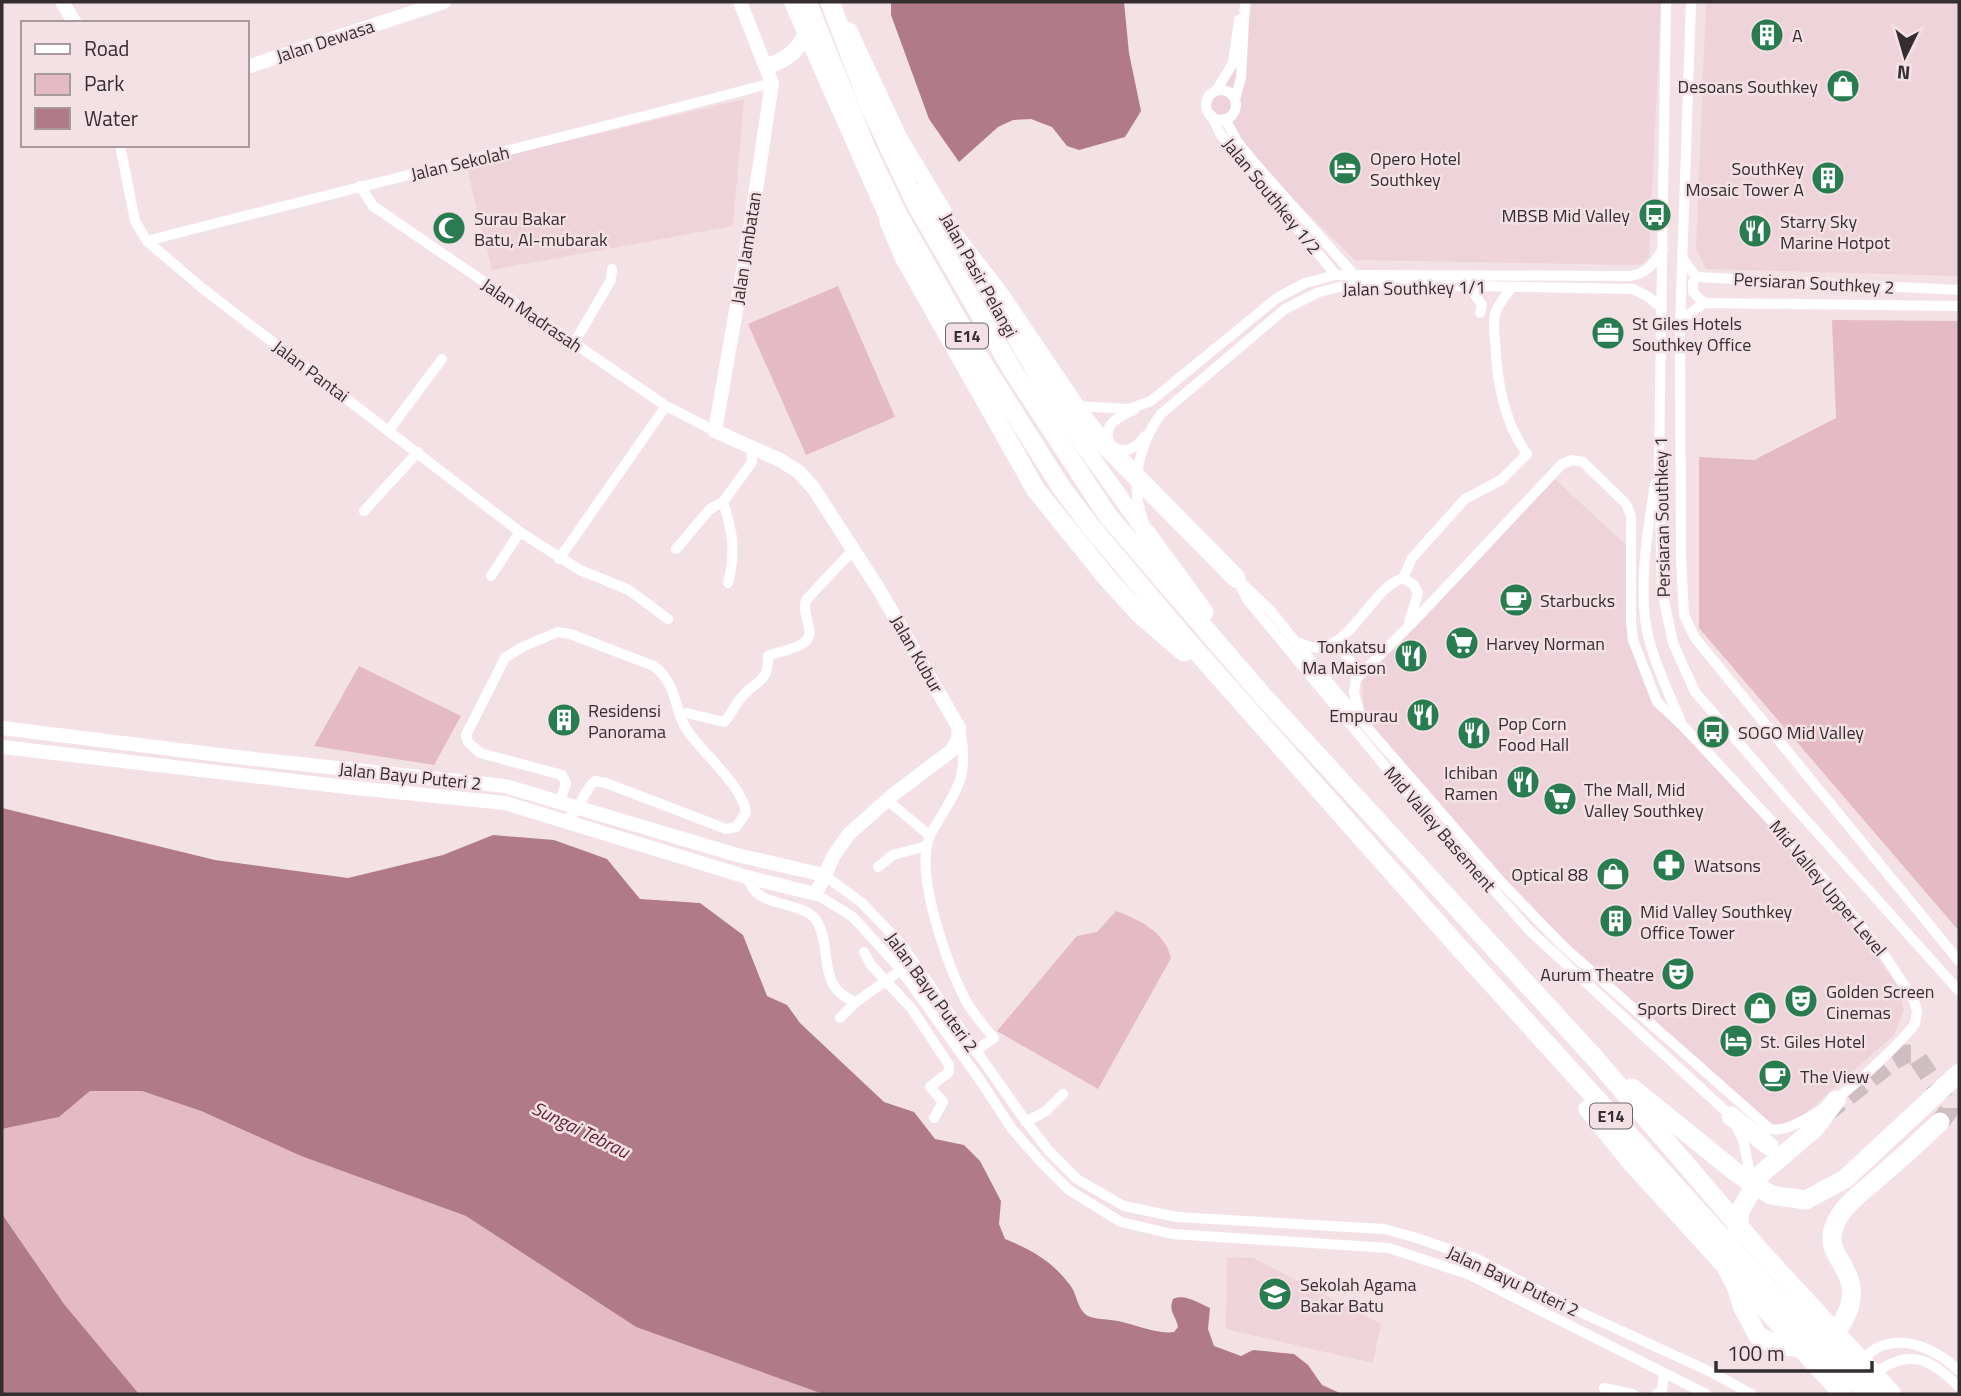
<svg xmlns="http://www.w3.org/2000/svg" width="1961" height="1396" viewBox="0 0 1961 1396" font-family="'Titillium Web',sans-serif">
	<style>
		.built { fill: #efd3da }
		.green { fill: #e4bac5 }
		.water { fill: #b07a88 }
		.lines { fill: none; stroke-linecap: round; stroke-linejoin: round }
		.highway-tunnel { stroke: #cebdc1; stroke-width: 19; stroke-dasharray: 19 10; stroke-linecap: butt }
		.street { stroke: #fff; stroke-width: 10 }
		.secondary { stroke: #fff; stroke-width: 14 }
		.primary { stroke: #fff; stroke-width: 16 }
		.highway { stroke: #fff; stroke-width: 19 }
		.labels { text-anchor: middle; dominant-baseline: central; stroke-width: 5; stroke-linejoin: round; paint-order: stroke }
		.shield { fill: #f4e1e5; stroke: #6e6466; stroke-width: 2 }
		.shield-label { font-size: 16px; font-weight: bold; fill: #352e30 }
		.poi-label { font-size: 18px; fill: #352e30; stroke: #f4e1e5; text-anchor: start }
		.street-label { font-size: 18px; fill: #352e30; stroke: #f4e1e5 }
		.water-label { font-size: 19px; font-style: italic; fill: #652139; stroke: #f4e1e5 }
	</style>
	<rect width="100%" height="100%" fill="#f4e1e5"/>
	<g class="built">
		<path d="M1252,2H1661L1649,257L1642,264L1630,265L1355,260L1205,112L1243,53Z"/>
		<path d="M1706,2H1959V276L1706,269L1696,248Z"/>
		<path d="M744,99L733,226L492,270L466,165Z"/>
		<path d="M1554,478L1628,547L1627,616L1649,691L1780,835L1845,913L1899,988L1904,1010L1894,1035L1806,1113L1789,1124L1772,1126L1575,952L1503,878L1364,717L1362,679L1485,554Z"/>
		<path d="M1227,1257L1253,1258L1381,1324L1373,1363L1226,1329Z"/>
	</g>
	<g class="green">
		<path d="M838,286L895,417L806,455L748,324Z"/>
		<path d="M1832,320L1959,321V931L1699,628V457L1754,460L1836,418Z"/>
		<path d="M359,666L461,716L434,765L314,746Z"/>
		<path d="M1116,911C1140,920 1165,932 1171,958L1098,1089L997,1031L1077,936L1097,932Z"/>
		<path d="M90,1091H142L201,1111L301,1156L466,1216L636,1327L823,1394H139L64,1304L2,1214V1129L59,1117Z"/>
	</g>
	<g class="water">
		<path d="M891,2H1124L1129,53L1141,111L1125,137L1079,150L1067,146L1052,127L1031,119L1013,120L998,127L959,162L929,119L891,15Z"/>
		<path d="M2,808L215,860L348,878L443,855L493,835L554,840L607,859L640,899L700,903L743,935L767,996L787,1005L800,1023L884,1102L914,1112L935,1139L964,1145L980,1161L1001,1201L999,1224L1005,1239C1032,1250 1052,1261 1070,1285C1077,1294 1077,1307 1085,1314C1091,1319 1103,1319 1111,1320C1131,1322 1156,1335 1174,1332L1178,1327C1176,1315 1168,1312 1173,1299C1184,1293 1199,1303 1210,1308L1208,1329L1214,1346L1241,1356L1253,1350L1294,1354L1308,1365L1322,1385L1342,1394H823L636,1327L466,1216L301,1156L201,1111L142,1091H90L59,1117L2,1129Z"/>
		<path d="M2,1214L64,1304L139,1394H2Z"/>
	</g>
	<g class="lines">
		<path class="highway-tunnel" d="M1825,1114L1893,1061L1905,1054H1915L1948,1104V1112L1940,1122"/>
		<g class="street">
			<path d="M1666,2L1659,460L1662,591L1673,643L1695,692L1789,801L1959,991"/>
			<path d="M1691,2L1680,326L1681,558L1684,615L1695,638L1959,961"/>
			<circle cx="1221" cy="105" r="15"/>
			<path d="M1216,91L1233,63L1239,20"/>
			<path d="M1235,99L1241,78L1245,2"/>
			<path d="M1211,115L1221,135L1236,155L1336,275"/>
			<path d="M1225,119L1237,141L1253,161L1354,275"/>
			<path d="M120,145L135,221L147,241L202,288L520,532L580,570L629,590L668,619"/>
			<path d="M360,186L373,206L666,406L715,431"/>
			<path d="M147,241C355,187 564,138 772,83"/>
			<path d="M1683,259L1696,277L1959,290"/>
			<path d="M1696,277L1693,282V292L1704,303"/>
			<path d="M1469,286L1482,305L1480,313"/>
			<path d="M1681,324L1685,317L1704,303L1959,306"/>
			<path d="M574,343L611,280L612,269"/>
			<path d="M1076,406L1129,409L1151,401L1277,298L1305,283L1336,275H1354L1629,276C1647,274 1654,263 1663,249"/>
			<path d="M1134,410C1126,414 1115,418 1110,426C1100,442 1124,466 1145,436"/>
			<path d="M389,430L442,359"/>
			<path d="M1655,484C1648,528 1640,575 1645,619C1649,652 1668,691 1681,722"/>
			<path d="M364,511L418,452"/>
			<path d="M1144,523C1141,514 1138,504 1137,495C1134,467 1145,435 1161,414L1285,309L1319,292L1352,284L1633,289L1647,296L1662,308"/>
			<path d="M676,549L710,509L723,502"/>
			<path d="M559,559L666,406"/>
			<path d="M491,576L520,532"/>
			<path d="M1236,578L1269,609L1334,689L1503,884L1563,946L1770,1129C1805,1137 1893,1052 1915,1024L1917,1012L1914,1000L1887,959L1832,889L1793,844L1682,725L1657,702L1633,640L1631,622V516L1626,504L1583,462L1572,460L1562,464L1417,618L1356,679L1354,692L1361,719"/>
			<path d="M1403,578L1412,558L1465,499L1501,480L1527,454C1503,421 1497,380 1495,341C1494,332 1493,323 1495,314C1498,304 1506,295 1512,287"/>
			<path d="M1403,578L1414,585L1418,593L1409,623"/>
			<path d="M728,583C736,551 733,532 723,502L752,462L751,449"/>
			<path d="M1241,587L1247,599L1389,771L1530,931L1731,1116L1743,1140L1752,1183"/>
			<path d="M1300,643C1346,667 1366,590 1403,578"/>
			<path d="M1336,643L1360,674"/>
			<path d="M687,713L724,722C731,715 734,706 741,698C755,680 769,684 768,656C781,650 815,648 809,628C807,618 803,609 806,600L854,549"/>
			<path d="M961,734C967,771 961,784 942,815C937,823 932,830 929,838C915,874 947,965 965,999C972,1013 984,1026 994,1038L975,1051"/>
			<path d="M887,800L929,835"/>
			<path d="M560,802L566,783L562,775L480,753L468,742L466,735L505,658L522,647L558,632L570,634L654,666C680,687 672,710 689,733C705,755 744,788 746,813L736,827L726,829L606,783L595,781C581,793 582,811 565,820"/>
			<path d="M878,867L893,855L926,846"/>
			<path d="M824,875L862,903L901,944L1022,1116L1049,1151L1077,1179L1124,1206L1177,1217L1384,1229L1417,1238L1477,1259L1580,1312L1713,1373L1751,1394"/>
			<path d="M747,877C749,882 752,888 755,891C770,907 808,903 818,923C833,952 816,988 856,1002"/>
			<path d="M816,894L853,917L901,970L980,1080L1012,1129L1041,1162L1069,1190L1121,1222L1172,1234L1389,1248L1470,1275L1706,1394"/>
			<path d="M864,952L871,965L912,1009L949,1065V1072L930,1087L943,1102L934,1118"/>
			<path d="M840,1018L856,1002L901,970"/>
			<path d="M1026,1122L1046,1111L1063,1094"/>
			<path d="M1859,1363C1865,1358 1871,1351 1877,1348C1906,1334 1939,1351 1959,1371"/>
			<path d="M1873,1375C1907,1348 1930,1357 1959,1387"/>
			<path d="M1604,1388L1633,1394"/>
			<path d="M1657,1394L1662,1390L1664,1374"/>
		</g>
		<g class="secondary">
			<path d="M62,2L75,23"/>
			<path d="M247,67L444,2"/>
			<path d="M2,728L236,757L505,786L737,855L824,875"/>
			<path d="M2,747L346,787L505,803L747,877L816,894L834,855L849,834L894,794L951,751L958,740L959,728L878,588L814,489L799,472L780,460L715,431L749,236L772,83L740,2"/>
		</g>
		<g class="primary">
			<path d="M792,2L889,221"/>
			<path d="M849,30L899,137L947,217"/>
			<path d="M767,66C786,60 795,53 805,36"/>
			<path d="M985,286L1053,403L1146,533"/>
		</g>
		<g class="highway">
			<path d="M807,2L865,146L898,215L977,354L1020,422L1061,487L1091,527L1184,637L1456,944L1767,1287L1869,1394"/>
			<path d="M830,2L870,107L916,204L1013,371L1108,516L1263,696L1593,1056L1761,1252L1892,1394"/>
			<path d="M921,193L999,294L1081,415L1103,443L1236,578"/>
			<path d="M889,221L904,257L1036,490L1107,578L1141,615L1184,652"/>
			<path d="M1146,533L1204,612"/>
			<path d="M1632,1088L1738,1174L1771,1195L1806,1200L1845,1179L1959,1073"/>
			<path d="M1588,1109L1632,1163L1725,1265L1736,1286L1743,1308L1758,1336C1793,1354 1830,1354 1847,1313C1851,1305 1853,1290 1850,1282C1844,1259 1823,1249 1836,1222C1844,1205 1862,1192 1876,1180C1898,1161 1919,1142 1940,1122"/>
			<path d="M1731,1116L1769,1146"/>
			<path d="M1737,1235L1740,1211L1762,1173L1815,1128L1836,1100"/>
			<path d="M1741,1271L1759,1302L1843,1394"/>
		</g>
	</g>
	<defs>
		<symbol id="building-disc" viewBox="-11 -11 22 22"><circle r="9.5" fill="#287c4f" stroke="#f4e1e5"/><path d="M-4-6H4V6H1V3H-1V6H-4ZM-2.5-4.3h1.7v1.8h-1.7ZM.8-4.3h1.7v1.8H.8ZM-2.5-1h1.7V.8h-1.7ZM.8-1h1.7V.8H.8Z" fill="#fff"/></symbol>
		<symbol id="shop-disc" viewBox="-11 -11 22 22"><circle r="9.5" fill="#287c4f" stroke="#f4e1e5"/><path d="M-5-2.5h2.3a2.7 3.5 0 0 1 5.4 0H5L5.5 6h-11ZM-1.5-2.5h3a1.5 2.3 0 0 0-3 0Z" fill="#fff"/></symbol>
		<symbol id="hotel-disc" viewBox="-11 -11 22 22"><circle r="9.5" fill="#287c4f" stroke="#f4e1e5"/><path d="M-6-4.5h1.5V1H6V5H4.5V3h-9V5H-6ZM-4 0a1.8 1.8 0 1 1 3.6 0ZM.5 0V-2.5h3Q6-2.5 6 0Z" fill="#fff"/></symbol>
		<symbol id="bus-disc" viewBox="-11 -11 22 22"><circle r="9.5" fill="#287c4f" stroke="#f4e1e5"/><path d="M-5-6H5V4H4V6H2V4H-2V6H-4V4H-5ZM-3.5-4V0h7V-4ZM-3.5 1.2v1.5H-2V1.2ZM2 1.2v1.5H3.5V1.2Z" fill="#fff"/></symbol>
		<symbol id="mosque-disc" viewBox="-11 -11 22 22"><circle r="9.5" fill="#287c4f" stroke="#f4e1e5"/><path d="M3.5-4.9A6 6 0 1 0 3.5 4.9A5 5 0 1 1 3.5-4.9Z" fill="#fff"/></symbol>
		<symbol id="restaurant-disc" viewBox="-11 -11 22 22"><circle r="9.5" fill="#287c4f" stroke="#f4e1e5"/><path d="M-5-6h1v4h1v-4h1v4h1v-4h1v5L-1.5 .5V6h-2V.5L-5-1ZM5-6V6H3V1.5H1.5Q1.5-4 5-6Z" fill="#fff"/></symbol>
		<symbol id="office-disc" viewBox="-11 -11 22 22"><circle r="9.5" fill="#287c4f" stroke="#f4e1e5"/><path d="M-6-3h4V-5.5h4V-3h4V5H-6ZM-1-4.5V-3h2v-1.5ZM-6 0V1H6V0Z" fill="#fff"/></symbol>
		<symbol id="cafe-disc" viewBox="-11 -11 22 22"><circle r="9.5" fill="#287c4f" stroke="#f4e1e5"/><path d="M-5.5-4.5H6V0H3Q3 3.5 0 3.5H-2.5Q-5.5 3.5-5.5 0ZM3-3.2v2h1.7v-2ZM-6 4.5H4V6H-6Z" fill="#fff"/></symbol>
		<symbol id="supermarket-disc" viewBox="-11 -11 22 22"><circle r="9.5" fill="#287c4f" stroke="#f4e1e5"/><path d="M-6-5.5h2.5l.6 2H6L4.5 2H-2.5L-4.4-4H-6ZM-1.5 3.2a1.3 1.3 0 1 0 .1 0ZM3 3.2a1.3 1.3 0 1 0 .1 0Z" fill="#fff"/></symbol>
		<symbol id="pharmacy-disc" viewBox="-11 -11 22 22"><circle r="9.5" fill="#287c4f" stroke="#f4e1e5"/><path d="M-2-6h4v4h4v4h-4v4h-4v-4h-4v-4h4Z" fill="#fff"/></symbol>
		<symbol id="theatre-disc" viewBox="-11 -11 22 22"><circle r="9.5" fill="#287c4f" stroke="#f4e1e5"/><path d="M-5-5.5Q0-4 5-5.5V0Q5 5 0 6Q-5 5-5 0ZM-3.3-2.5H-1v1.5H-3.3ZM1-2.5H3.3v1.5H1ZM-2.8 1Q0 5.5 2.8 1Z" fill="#fff"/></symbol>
		<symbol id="school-disc" viewBox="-11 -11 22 22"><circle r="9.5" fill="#287c4f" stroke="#f4e1e5"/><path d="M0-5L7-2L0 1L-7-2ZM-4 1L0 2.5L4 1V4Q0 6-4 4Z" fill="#fff"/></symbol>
	</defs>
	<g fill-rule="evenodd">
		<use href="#building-disc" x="1748" y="16" width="38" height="38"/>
		<use href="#shop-disc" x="1824" y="67" width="38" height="38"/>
		<use href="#hotel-disc" x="1326" y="149" width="38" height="38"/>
		<use href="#building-disc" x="1809" y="159" width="38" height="38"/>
		<use href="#bus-disc" x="1636" y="196" width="38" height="38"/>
		<use href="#mosque-disc" x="430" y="209" width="38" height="38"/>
		<use href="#restaurant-disc" x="1736" y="212" width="38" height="38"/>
		<use href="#office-disc" x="1589" y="314" width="38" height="38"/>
		<use href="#cafe-disc" x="1497" y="581" width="38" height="38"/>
		<use href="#supermarket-disc" x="1443" y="624" width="38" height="38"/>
		<use href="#restaurant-disc" x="1392" y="637" width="38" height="38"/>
		<use href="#restaurant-disc" x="1404" y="696" width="38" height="38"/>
		<use href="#building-disc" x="545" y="701" width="38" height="38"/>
		<use href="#bus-disc" x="1694" y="713" width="38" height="38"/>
		<use href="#restaurant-disc" x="1455" y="714" width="38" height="38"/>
		<use href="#restaurant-disc" x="1504" y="763" width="38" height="38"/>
		<use href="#supermarket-disc" x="1541" y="780" width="38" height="38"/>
		<use href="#pharmacy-disc" x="1650" y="846" width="38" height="38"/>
		<use href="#shop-disc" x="1594" y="855" width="38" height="38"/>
		<use href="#building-disc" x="1597" y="902" width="38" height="38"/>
		<use href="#theatre-disc" x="1659" y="955" width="38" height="38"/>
		<use href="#theatre-disc" x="1782" y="982" width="38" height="38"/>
		<use href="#shop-disc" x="1741" y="989" width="38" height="38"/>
		<use href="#hotel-disc" x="1717" y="1022" width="38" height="38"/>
		<use href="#cafe-disc" x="1756" y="1057" width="38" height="38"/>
		<use href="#school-disc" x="1256" y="1275" width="38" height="38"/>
	</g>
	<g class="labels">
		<g class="shield">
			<rect x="946" y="323.5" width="42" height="25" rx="5"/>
			<rect x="1590" y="1103.5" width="42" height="25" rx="5"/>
		</g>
		<g class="shield-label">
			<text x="967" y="336">E14</text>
			<text x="1611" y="1116">E14</text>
		</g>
		<g class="poi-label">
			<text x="1792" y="35">A</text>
			<text x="1818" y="86" text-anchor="end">Desoans Southkey</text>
			<text x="1370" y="158">Opero Hotel<tspan x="1370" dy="21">Southkey</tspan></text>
			<text x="1804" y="168" text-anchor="end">SouthKey<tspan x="1804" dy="21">Mosaic Tower A</tspan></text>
			<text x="1630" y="215" text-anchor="end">MBSB Mid Valley</text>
			<text x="474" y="218">Surau Bakar<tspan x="474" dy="21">Batu, Al-mubarak</tspan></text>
			<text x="1780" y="221">Starry Sky<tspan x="1780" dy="21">Marine Hotpot</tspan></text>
			<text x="1632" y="323">St Giles Hotels<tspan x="1632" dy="21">Southkey Office</tspan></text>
			<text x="1540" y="600">Starbucks</text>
			<text x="1486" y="643">Harvey Norman</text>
			<text x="1386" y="646" text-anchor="end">Tonkatsu<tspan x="1386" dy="21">Ma Maison</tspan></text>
			<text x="588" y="710">Residensi<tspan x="588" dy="21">Panorama</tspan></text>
			<text x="1398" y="715" text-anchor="end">Empurau</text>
			<text x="1498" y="723">Pop Corn<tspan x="1498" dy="21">Food Hall</tspan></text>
			<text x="1738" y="732">SOGO Mid Valley</text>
			<text x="1498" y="772" text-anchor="end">Ichiban<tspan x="1498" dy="21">Ramen</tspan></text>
			<text x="1584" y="789">The Mall, Mid<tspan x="1584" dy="21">Valley Southkey</tspan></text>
			<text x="1694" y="865">Watsons</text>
			<text x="1588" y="874" text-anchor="end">Optical 88</text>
			<text x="1640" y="911">Mid Valley Southkey<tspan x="1640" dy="21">Office Tower</tspan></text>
			<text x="1654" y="974" text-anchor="end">Aurum Theatre</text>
			<text x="1826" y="991">Golden Screen<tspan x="1826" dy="21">Cinemas</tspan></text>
			<text x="1736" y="1008" text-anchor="end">Sports Direct</text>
			<text x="1760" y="1041">St. Giles Hotel</text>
			<text x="1800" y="1076">The View</text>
			<text x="1300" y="1284">Sekolah Agama<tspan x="1300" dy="21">Bakar Batu</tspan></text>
		</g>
		<g class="street-label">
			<text transform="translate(325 41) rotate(-18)">Jalan Dewasa</text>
			<text transform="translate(460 163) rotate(-13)">Jalan Sekolah</text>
			<text transform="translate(1272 196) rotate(51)">Jalan Southkey 1/2</text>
			<text transform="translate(746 248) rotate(-81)">Jalan Jambatan</text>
			<text transform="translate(979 275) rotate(61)">Jalan Pasir Pelangi</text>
			<text transform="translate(1814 283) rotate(3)">Persiaran Southkey 2</text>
			<text transform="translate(1414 288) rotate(-1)">Jalan Southkey 1/1</text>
			<text transform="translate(532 315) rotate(34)">Jalan Madrasah</text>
			<text transform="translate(311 371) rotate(37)">Jalan Pantai</text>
			<text transform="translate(1662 517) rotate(-91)">Persiaran Southkey 1</text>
			<text transform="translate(917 654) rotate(60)">Jalan Kubur</text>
			<text transform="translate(410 776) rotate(6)">Jalan Bayu Puteri 2</text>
			<text transform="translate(1440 829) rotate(49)">Mid Valley Basement</text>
			<text transform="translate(1828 888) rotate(50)">Mid Valley Upper Level</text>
			<text transform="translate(932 992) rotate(54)">Jalan Bayu Puteri 2</text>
			<text transform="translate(1513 1281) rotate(25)">Jalan Bayu Puteri 2</text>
		</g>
		<g class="water-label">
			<text transform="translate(581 1129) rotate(26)">Sungai Tebrau</text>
		</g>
	</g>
	<rect width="1961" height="1396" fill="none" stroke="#352e30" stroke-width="7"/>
	<rect x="21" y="21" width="228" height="126" fill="#f4e1e5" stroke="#a8999d" stroke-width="2"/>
	<rect x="35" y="44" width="35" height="10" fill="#ffffff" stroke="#a8999d" stroke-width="2"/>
	<text x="84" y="56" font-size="21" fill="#352e30">Road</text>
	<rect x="35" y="74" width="35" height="21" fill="#e4bac5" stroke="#a8999d" stroke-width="2"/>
	<text x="84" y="91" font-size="21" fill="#352e30">Park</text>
	<rect x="35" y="108" width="35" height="21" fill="#b07a88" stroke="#a8999d" stroke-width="2"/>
	<text x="84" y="126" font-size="21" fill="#352e30">Water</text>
	<g transform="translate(1905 56) rotate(185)" stroke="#f4e1e5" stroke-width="5" paint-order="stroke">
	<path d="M0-5L12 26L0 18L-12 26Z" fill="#352e30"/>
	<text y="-10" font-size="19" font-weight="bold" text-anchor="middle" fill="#352e30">N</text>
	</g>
	<path d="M1716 1361v10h156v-10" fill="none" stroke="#352e30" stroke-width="3.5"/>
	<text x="1727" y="1361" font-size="21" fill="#352e30" stroke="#f4e1e5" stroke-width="5" paint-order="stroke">100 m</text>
</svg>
